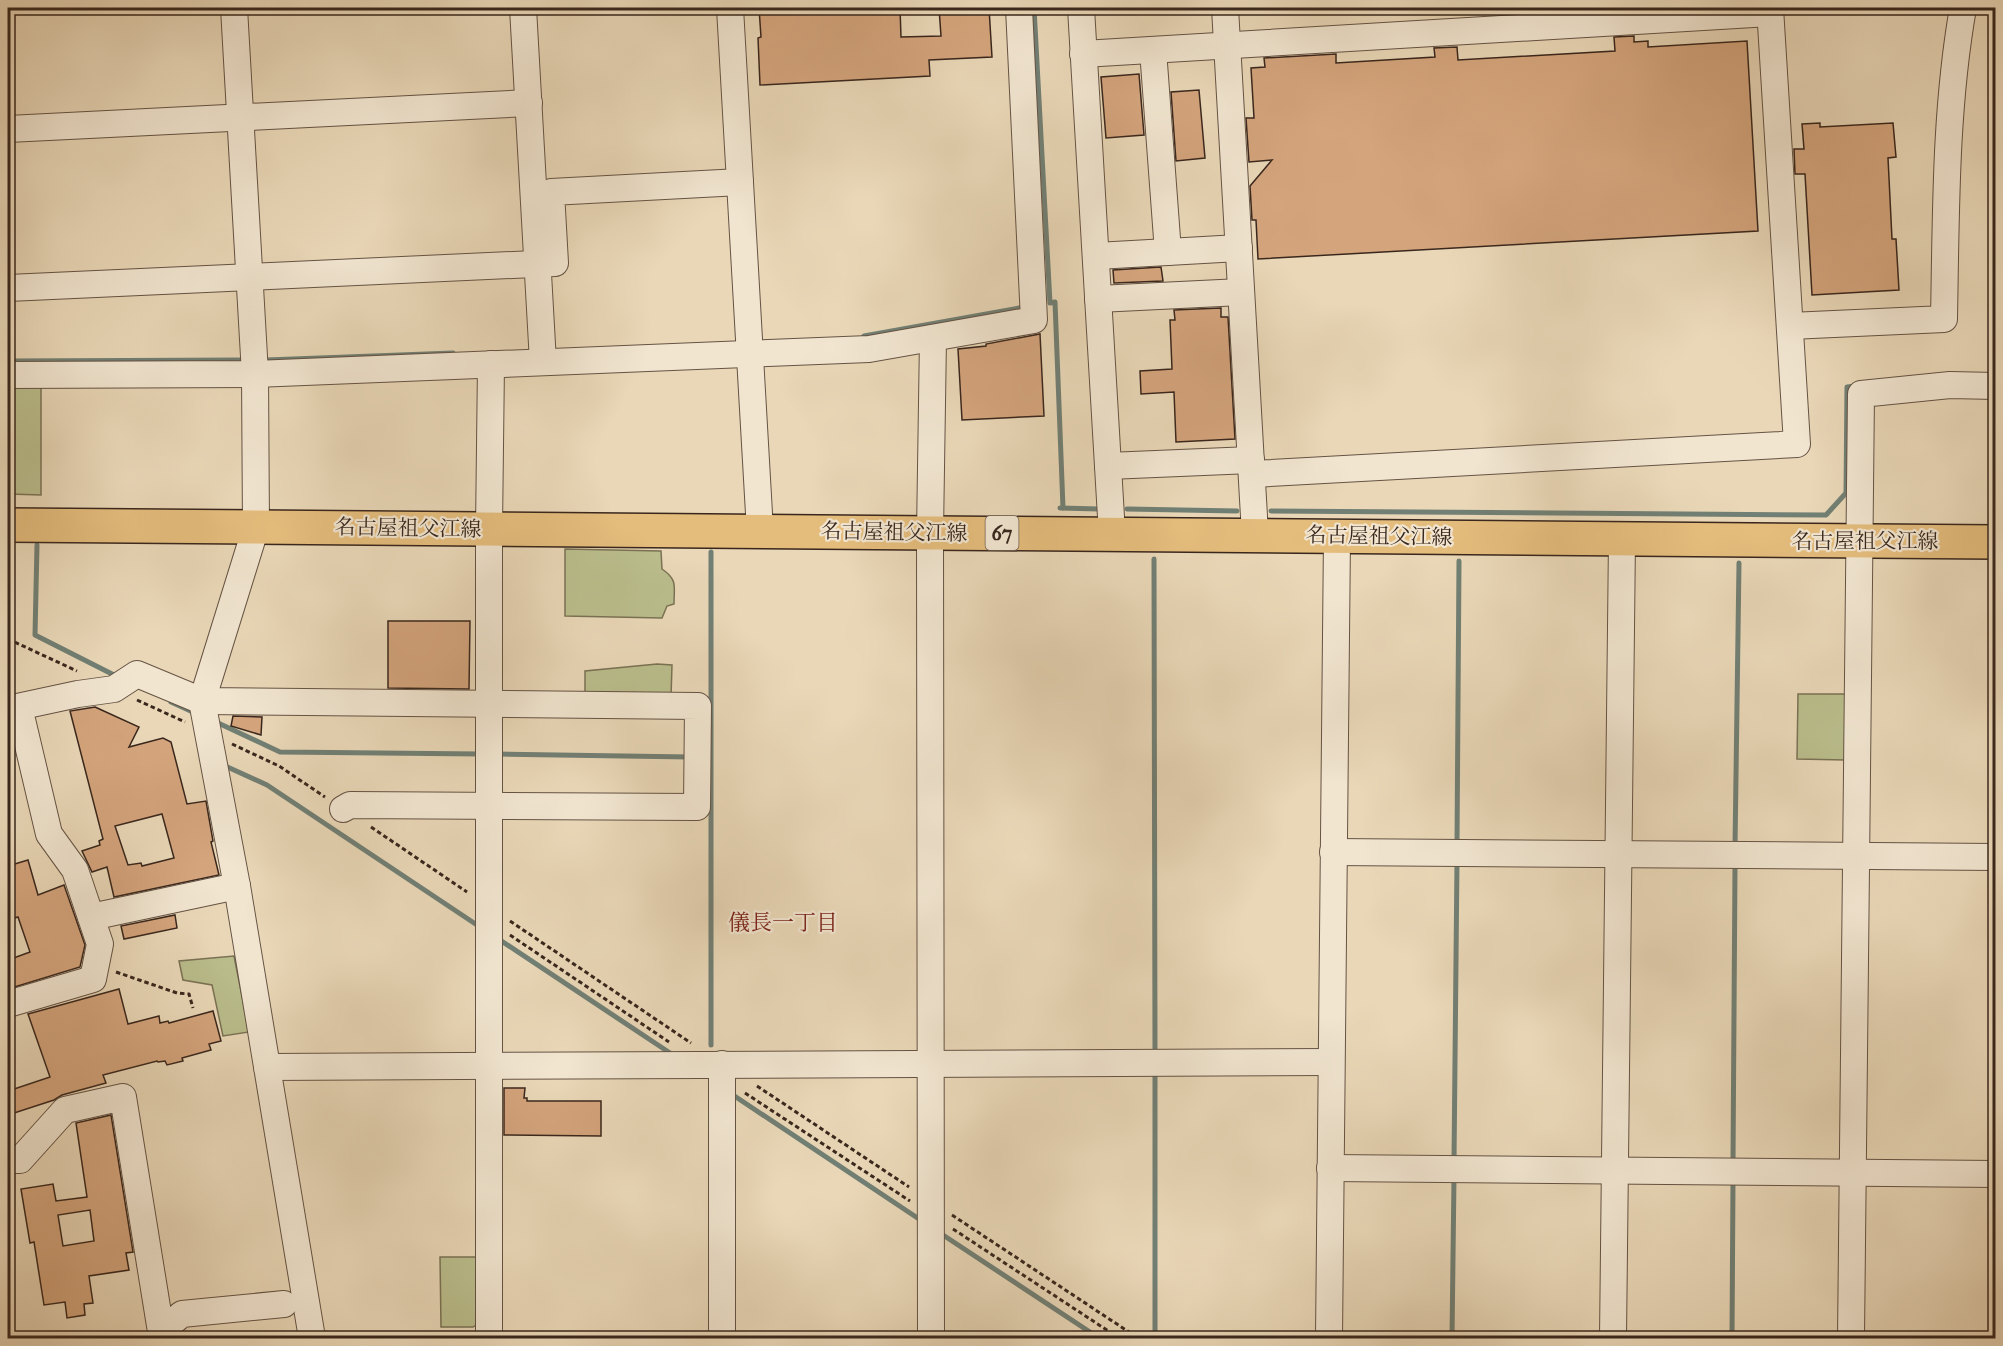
<svg xmlns="http://www.w3.org/2000/svg" width="2003" height="1346" viewBox="0 0 2003 1346" font-family="'IM FELL Great Primer','Noto Serif JP',serif">
	<style>
		.green { fill: #babd8c; stroke: #7a7254; stroke-width: 1.5 }
		.lines { fill: none; stroke-linecap: round; stroke-linejoin: round }
		.stream { stroke: #717f74; stroke-width: 5 }
		.building { fill: #d4a47c; stroke: #39271d; stroke-width: 1.5; fill-rule: evenodd }
		.minor-casing { stroke: #655344; stroke-width: 28 }
		.major-casing { stroke: #39271d; stroke-width: 36 }
		.path { stroke: #39271d; stroke-width: 3; stroke-dasharray: 4.5 3; stroke-linecap: butt }
		.minor { stroke: #f1e5d0; stroke-width: 26 }
		.major { stroke: #e4bc7c; stroke-width: 33 }
		.labels { text-anchor: middle; dominant-baseline: central; stroke-width: 4.5; stroke-linejoin: round; paint-order: stroke }
		.shield { fill: #f1e5d0; stroke: #706053; stroke-width: 1.5 }
		.shield-label { font-size: 20px; font-weight: bold; fill: #39271d }
		.street-label { font-size: 21px; fill: #39271d; stroke: #f1e5d0 }
		.neighbourhood-label { font-size: 22px; fill: #7a1f14; stroke: #f1e5d0 }
	</style>
	<rect width="100%" height="100%" fill="#e9d7b7"/>
	<filter id="stains"><feTurbulence type="fractalNoise" baseFrequency=".00333" numOctaves="4"/><feColorMatrix values="0 0 0 0 .2 0 0 0 0 .09 0 0 0 0 .02 0 0 0 .5 -.17"/></filter>
	<radialGradient id="worn" r=".72"><stop offset=".6" stop-color="#630" stop-opacity="0"/><stop offset="1" stop-color="#630" stop-opacity=".3"/></radialGradient>
	<g class="green">
		<path d="M8,382H41V495L8,494Z"/>
		<path d="M565,549L661,551L662,569C678,580 674,586 674,604L667,606L662,618L565,616Z"/>
		<path d="M657,664L672,665L671,698L585,696V671Z"/>
		<path d="M1798,694H1845V760L1797,759Z"/>
		<path d="M234,956L249,1032L223,1036L212,985L183,980L179,961Z"/>
		<path d="M440,1257H482V1321L473,1327H441Z"/>
	</g>
	<g class="lines">
		<g class="stream">
			<path d="M1034,8L1050,303L1055,302L1063,508"/>
			<path d="M864,336L1025,307"/>
			<path d="M266,360L453,353"/>
			<path d="M8,361L243,360"/>
			<path d="M1060,508L1099,509"/>
			<path d="M1127,509L1237,511"/>
			<path d="M1271,511L1826,515L1846,493L1847,387L1857,386"/>
			<path d="M37,545L35,635L116,676"/>
			<path d="M711,552V1045"/>
			<path d="M1154,559L1155,1053"/>
			<path d="M171,702L195,713"/>
			<path d="M216,722L280,752L480,754"/>
			<path d="M498,754L690,757"/>
			<path d="M223,765L267,785L480,927"/>
			<path d="M1457,845L1459,561"/>
			<path d="M1735,847L1739,563"/>
			<path d="M497,938L670,1053"/>
			<path d="M730,1093L922,1221"/>
			<path d="M1454,1161L1457,861"/>
			<path d="M1733,1162L1735,866"/>
			<path d="M943,1235L1099,1338"/>
			<path d="M1155,1338V1070"/>
			<path d="M1452,1338L1454,1177"/>
			<path d="M1732,1338L1733,1181"/>
		</g>
	</g>
	<g class="building">
		<path d="M759,8H900L901,37L941,36L939,8H989L992,57L929,60L930,76L760,85L758,38L761,37Z"/>
		<path d="M1634,36V42L1648,41V47L1747,41L1758,231L1258,259L1256,220H1252L1250,186L1272,160L1249,162L1246,118H1254L1251,68L1265,67L1264,58L1336,54V63L1435,57L1434,48L1457,47L1458,60L1615,51L1614,37Z"/>
		<path d="M1139,74L1144,135L1106,138L1101,77Z"/>
		<path d="M1199,90L1205,158L1176,161L1171,92Z"/>
		<path d="M1820,123V127L1893,123L1896,157L1888,158L1892,239H1896L1899,290L1812,295L1805,174H1795L1794,149H1804L1802,124Z"/>
		<path d="M1161,267L1163,281L1114,283L1113,270Z"/>
		<path d="M1221,308V317H1228L1235,439L1176,442L1174,392L1141,394L1140,371L1172,369L1170,320H1175L1174,310Z"/>
		<path d="M1040,334L1044,416L962,420L958,349L986,346V344Z"/>
		<path d="M388,621H470L469,689L388,688Z"/>
		<path d="M95,707L139,727L129,747L163,738L171,742L187,804L206,801L213,841L211,842L219,875L114,897L107,867L92,872L82,851L100,845L99,841L103,839L70,711ZM162,814L174,858L142,866L141,863L128,865L115,826Z"/>
		<path d="M233,716L262,717L261,735L231,726Z"/>
		<path d="M28,860L38,895L64,885L85,945L80,967L8,989V960L30,952L18,917L8,920V866Z"/>
		<path d="M175,915L177,928L124,939L121,926Z"/>
		<path d="M119,989L128,1024L159,1016L160,1023L168,1021L169,1023L213,1011L221,1041L209,1044L211,1050L182,1058L183,1061L167,1065L165,1061L158,1062L157,1061L103,1075L106,1083L62,1095L54,1100L8,1115V1091L50,1077L28,1014Z"/>
		<path d="M504,1088H525L524,1098H527V1101H601V1136L504,1135Z"/>
		<path d="M111,1115L133,1252L126,1253L129,1270L89,1276L93,1303L84,1304L85,1315L67,1318L65,1302L44,1305L34,1242L30,1243L21,1189L53,1184L56,1201L87,1197L76,1123ZM90,1210L94,1241L63,1246L58,1215Z"/>
	</g>
	<g class="lines">
		<defs>
			<g id="minor">
				<path d="M234,8L255,374L256,527L202,701L237,886L312,1338"/>
				<path d="M523,8L543,362"/>
				<path d="M730,8L760,531"/>
				<path d="M1081,8L1112,534"/>
				<path d="M1225,8L1255,534"/>
				<path d="M1153,50L1168,252"/>
				<path d="M1083,54L1770,13"/>
				<path d="M8,129L529,103"/>
				<path d="M1096,256L1239,248"/>
				<path d="M8,288L555,263L551,192L740,182"/>
				<path d="M1098,299L1241,292"/>
				<path d="M1790,326L1944,319C1946,215 1945,110 1963,8"/>
				<path d="M8,375L255,374L869,349L1034,320L1019,8"/>
				<path d="M1108,466L1251,460"/>
				<path d="M1252,474L1797,444L1770,8"/>
				<path d="M8,709L78,694L114,689L137,674L202,701L698,706L697,807L350,805L343,809"/>
				<path d="M1333,852L1996,857"/>
				<path d="M91,917L237,886"/>
				<path d="M8,1004L93,979L100,944L75,870L49,834L19,707"/>
				<path d="M722,1064V1338"/>
				<path d="M267,1067L1331,1062"/>
				<path d="M8,1160H20L65,1110L123,1097L162,1338"/>
				<path d="M1330,1168L1996,1174"/>
				<path d="M161,1331L182,1314L284,1304"/>
				<path d="M489,1338V529L491,364"/>
				<path d="M931,1338L930,533L933,338"/>
				<path d="M1329,1338L1337,536"/>
				<path d="M1613,1338L1622,539"/>
				<path d="M1851,1338L1861,394L1950,385L1996,386"/>
			</g>
			<path id="major" d="M8,525L1996,542"/>
		</defs>
		<use href="#minor" class="minor-casing"/>
		<use href="#major" class="major-casing"/>
		<g class="path">
			<path d="M8,639L77,671"/>
			<path d="M137,700L185,722"/>
			<path d="M232,744L279,766L325,797"/>
			<path d="M371,827L467,892"/>
			<path d="M510,921L691,1043"/>
			<path d="M510,935L669,1042"/>
			<path d="M116,972L177,993L189,994L193,1008"/>
			<path d="M757,1086L909,1187"/>
			<path d="M745,1093L910,1201"/>
			<path d="M952,1215L1138,1338"/>
			<path d="M953,1229L1119,1338"/>
		</g>
		<use href="#minor" class="minor"/>
		<use href="#major" class="major"/>
	</g>
	<g class="labels">
		<rect class="shield" x="985.5" y="516" width="33" height="34" rx="4.5"/>
		<g class="shield-label">
			<text x="1002" y="533">67</text>
		</g>
		<g class="street-label">
			<text transform="translate(408 528) rotate(1)">名古屋祖父江線</text>
			<text transform="translate(894 532) rotate(1)">名古屋祖父江線</text>
			<text transform="translate(1379 536) rotate(1)">名古屋祖父江線</text>
			<text x="1865" y="541">名古屋祖父江線</text>
		</g>
		<g class="neighbourhood-label">
			<text x="783" y="922">儀長一丁目</text>
		</g>
	</g>
	<rect width="2003" height="1346" fill="none" stroke="#e9d7b7" stroke-width="30"/>
	<rect x="9" y="9" width="1985" height="1328" fill="none" stroke="#39271d" stroke-width="3"/>
	<rect x="15" y="15" width="1973" height="1316" fill="none" stroke="#39271d" stroke-width="1.5"/>
	<rect width="100%" height="100%" filter="url(#stains)"/>
	<rect width="100%" height="100%" fill="url(#worn)"/>
</svg>
